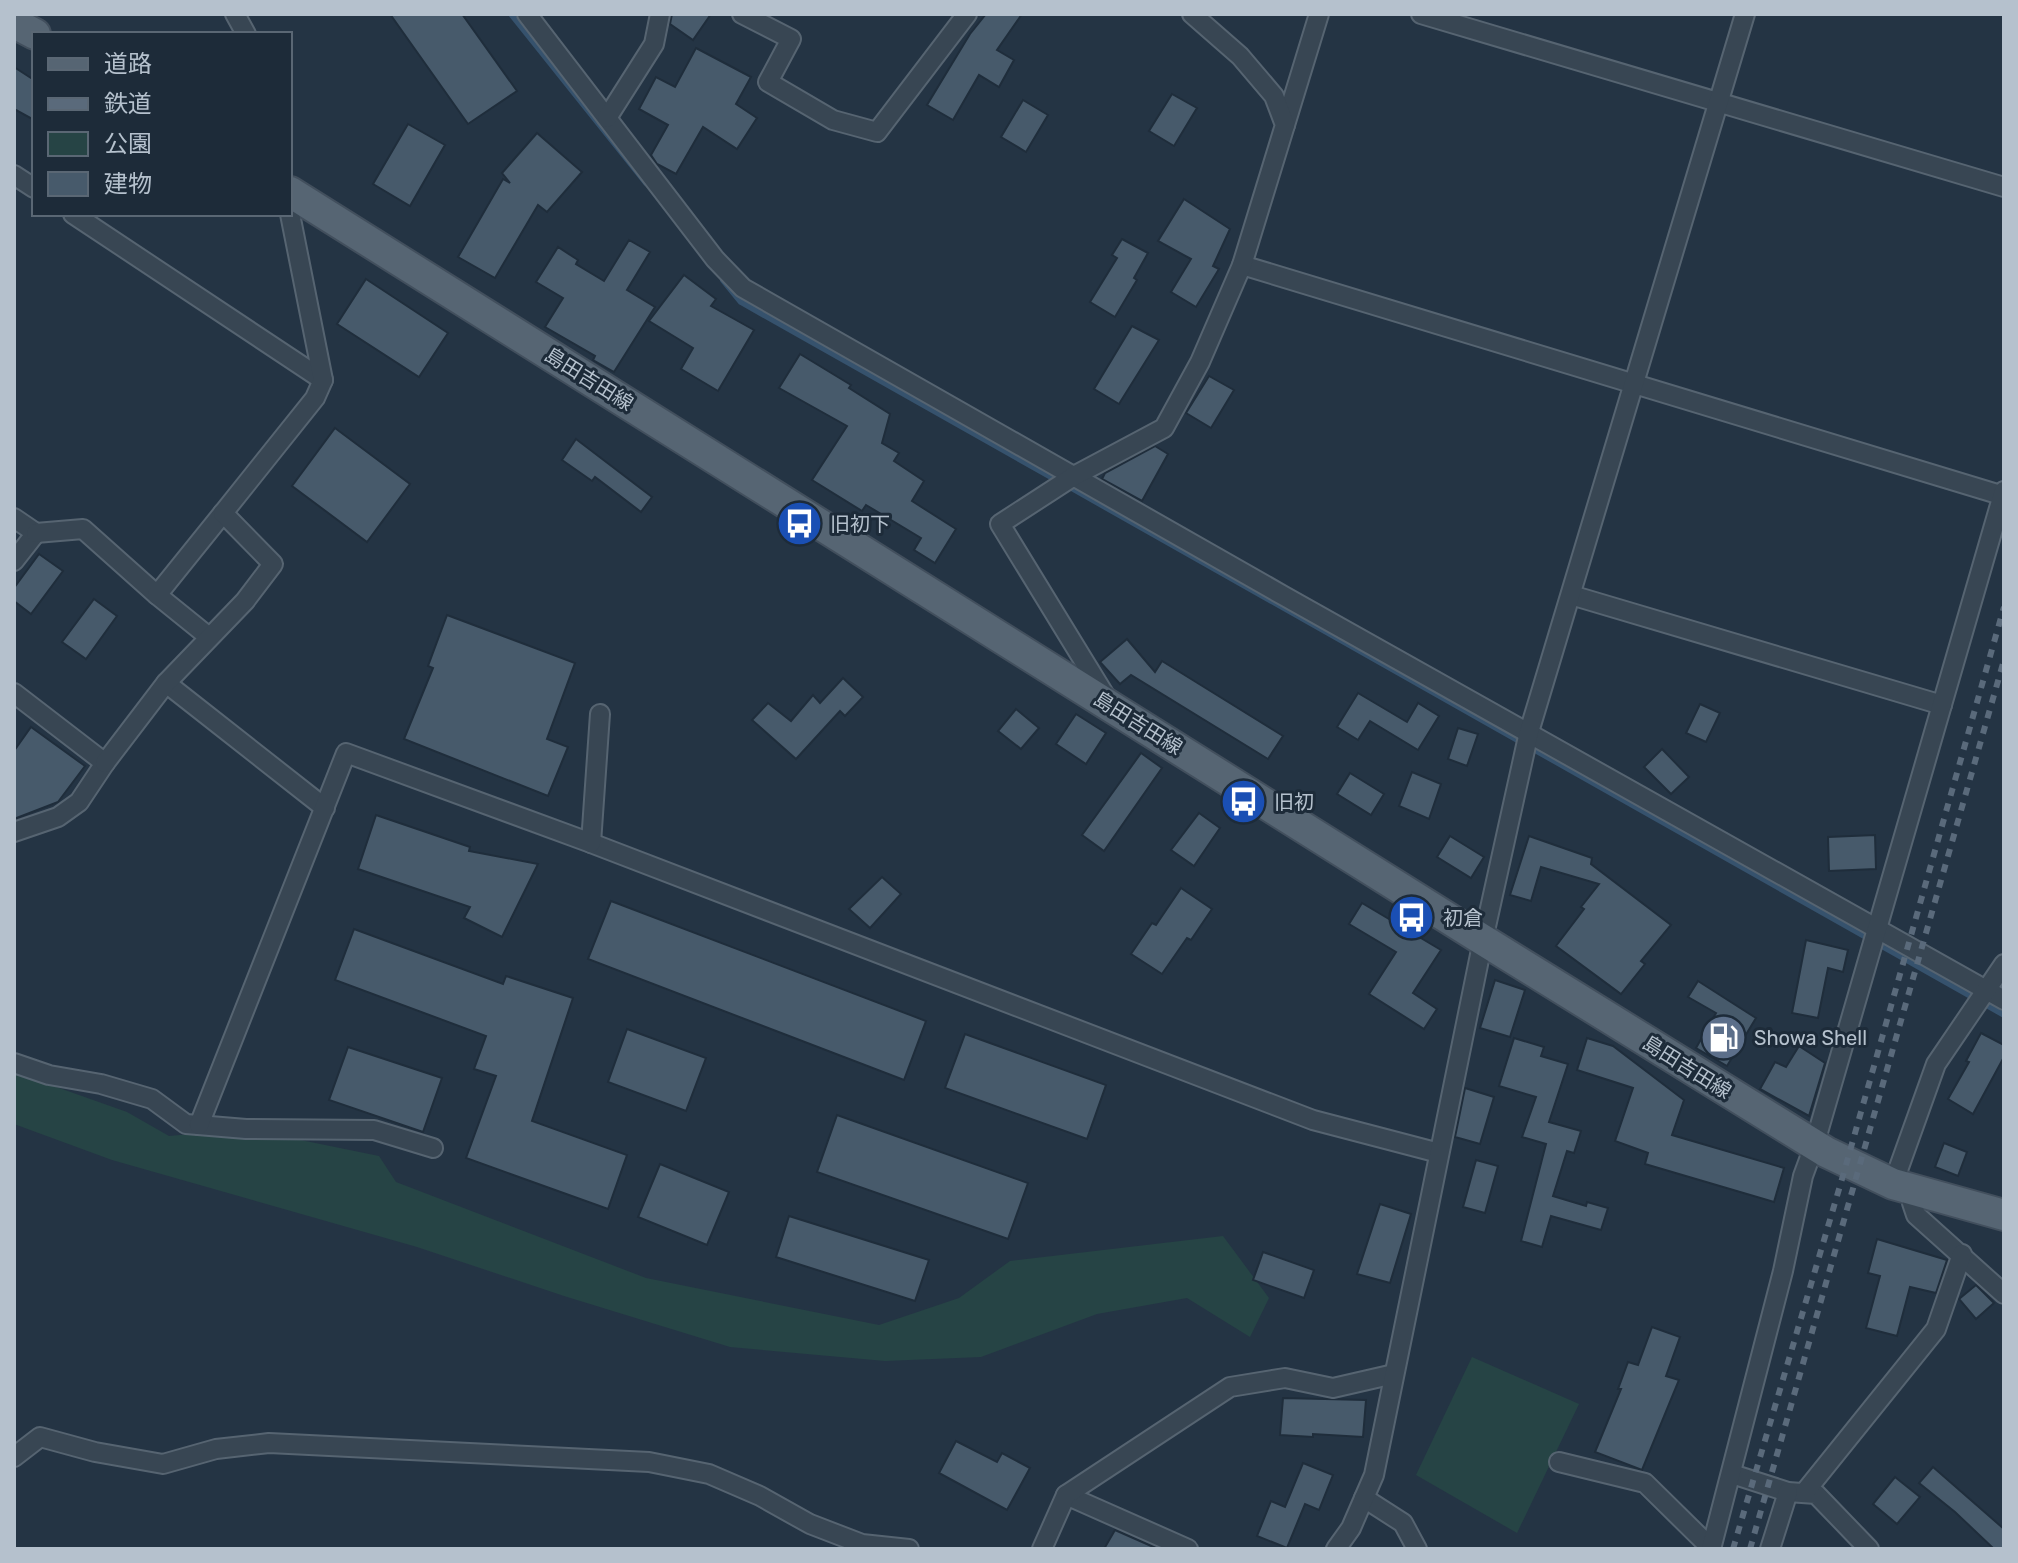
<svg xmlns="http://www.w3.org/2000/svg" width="2018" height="1563" viewBox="0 0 2018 1563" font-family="Rubik,'Noto Sans JP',sans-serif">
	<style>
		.green { fill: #264445 }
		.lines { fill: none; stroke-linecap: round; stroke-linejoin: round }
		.stream { stroke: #36526d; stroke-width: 6 }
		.building { fill: #475a6b; stroke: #1f2d3b; stroke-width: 2 }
		.street-casing { stroke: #566471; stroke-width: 22 }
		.primary-casing { stroke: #424f5d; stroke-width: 34 }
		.street { stroke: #384653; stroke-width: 18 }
		.primary { stroke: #566573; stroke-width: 30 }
		.rail { stroke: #5a6a7b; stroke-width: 6; stroke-dasharray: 8 8; stroke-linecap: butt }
		.labels { text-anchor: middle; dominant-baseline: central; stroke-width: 6; stroke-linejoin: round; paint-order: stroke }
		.street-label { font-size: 20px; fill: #b5c1cd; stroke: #1d2b39 }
		.poi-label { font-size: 20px; fill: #b5c1cd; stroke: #1d2b39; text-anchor: start }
	</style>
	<rect width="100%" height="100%" fill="#243444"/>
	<g class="green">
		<path d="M14,1072L127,1112L169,1136L246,1129L379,1156L396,1182L646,1278L879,1325L959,1298L1010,1261L1223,1236L1269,1298L1250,1337L1187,1298L1097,1314L981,1357L885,1361L730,1347L564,1296L417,1247L112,1160L14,1124Z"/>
		<path d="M1472,1357L1579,1404L1517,1533L1416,1475Z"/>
	</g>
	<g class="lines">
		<g class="stream">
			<path d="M511,14L646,183"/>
			<path d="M723,280L741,302L1058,481"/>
			<path d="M1068,486L2004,1015"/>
		</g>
	</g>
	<g class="building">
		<path d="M390,14H462L517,91L468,124Z"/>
		<path d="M672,14H711L693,40L670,24Z"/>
		<path d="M986,14H1022L997,50L1014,60L999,87L979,75L953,120L927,105L970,34Z"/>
		<path d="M696,48L751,77L736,104L757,118L737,149L703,127L676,174L657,164L651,155L668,125L639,109L656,77L675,87Z"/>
		<path d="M14,67L34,80V120L14,109Z"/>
		<path d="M1172,94L1197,108L1174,146L1149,131Z"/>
		<path d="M1023,100L1048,115L1026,152L1001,137Z"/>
		<path d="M408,124L445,145L410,206L373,184Z"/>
		<path d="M537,133L582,172L547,212L538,205L495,278L458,257L503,179L510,183L502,173Z"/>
		<path d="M1184,199L1230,229L1213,266L1219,269L1196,307L1171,292L1191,259L1158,241Z"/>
		<path d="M1122,239L1148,253L1134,278L1137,280L1115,317L1090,302L1117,258L1112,255Z"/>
		<path d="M629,240L650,252L627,290L655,307L614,372L593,360L595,356L545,327L563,298L536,282L558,247L578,260L576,264L604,281Z"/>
		<path d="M684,275L716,299L711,306L754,330L718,391L681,369L693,348L649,321Z"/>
		<path d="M366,279L448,333L419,377L337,324Z"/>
		<path d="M1132,326L1159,340L1119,404L1094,389Z"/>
		<path d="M800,354L851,385L849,388L890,414L882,443L899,453L894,461L924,481L912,501L956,529L935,563L914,550L921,538L866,505L862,511L812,480L847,426L779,388Z"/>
		<path d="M1209,376L1234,390L1211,428L1186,413Z"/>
		<path d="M335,428L410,484L367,542L292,486Z"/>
		<path d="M576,439L652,497L641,512L595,477L592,481L562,460Z"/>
		<path d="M1155,446L1168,454L1142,501L1102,479L1105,473Z"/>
		<path d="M39,554L63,571L31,614L14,601V588Z"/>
		<path d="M94,599L117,616L86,659L62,642Z"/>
		<path d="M447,615L575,663L547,739L568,747L548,796L404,739L433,668L428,666Z"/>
		<path d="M1127,639L1155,672L1162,661L1283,736L1268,759L1131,675L1120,684L1100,662Z"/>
		<path d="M843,678L863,697L845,716L840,711L796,759L752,720L768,703L791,721L813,695L820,703Z"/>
		<path d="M1358,693L1407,722L1418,703L1439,716L1418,750L1370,721L1358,740L1337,727Z"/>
		<path d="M1700,704L1720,713L1706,742L1686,733Z"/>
		<path d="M1016,709L1039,728L1021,749L998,731Z"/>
		<path d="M1076,714L1106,733L1086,764L1056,744Z"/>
		<path d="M31,727L85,766L58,802L14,819V751Z"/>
		<path d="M1458,728L1478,734L1467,766L1448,759Z"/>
		<path d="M1662,749L1689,777L1671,794L1644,767Z"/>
		<path d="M1141,753L1162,768L1104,851L1082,835Z"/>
		<path d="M1412,772L1441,784L1429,819L1399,806Z"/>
		<path d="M1350,773L1384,794L1371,815L1337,794Z"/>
		<path d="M1199,813L1220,828L1194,866L1171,850Z"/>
		<path d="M376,815L470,847L469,851L538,864L502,937L464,918L470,907L358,869Z"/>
		<path d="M1875,835L1876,869L1829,871L1828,837Z"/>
		<path d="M1450,836L1484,857L1471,878L1437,857Z"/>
		<path d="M1529,836L1592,858L1591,864L1671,925L1641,961L1645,964L1621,994L1556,946L1584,909L1581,907L1599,884L1541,867L1531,901L1510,895Z"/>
		<path d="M882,877L901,894L870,928L849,909Z"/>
		<path d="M1181,888L1212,909L1191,940L1187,938L1162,974L1131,954L1152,923L1156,925Z"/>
		<path d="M611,901L926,1021L904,1080L588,959Z"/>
		<path d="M1362,903L1441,950L1413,993L1437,1009L1424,1029L1369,994L1396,952L1349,924Z"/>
		<path d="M354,929L503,984L506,976L573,998L532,1121L627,1155L608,1209L466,1158L496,1076L474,1069L486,1036L335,980Z"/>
		<path d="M1806,940L1848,950L1843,972L1828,968L1818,1018L1792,1013Z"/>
		<path d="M1495,980L1525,990L1510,1037L1480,1028Z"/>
		<path d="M1698,981L1756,1018L1727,1066L1696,1048L1716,1013L1688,997Z"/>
		<path d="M627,1029L706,1058L686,1111L608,1082Z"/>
		<path d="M1981,1033L2004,1045V1057L1973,1114L1948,1099L1969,1062L1966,1061Z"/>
		<path d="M965,1034L1106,1085L1087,1139L945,1088Z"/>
		<path d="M1514,1038L1544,1047L1541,1056L1568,1064L1549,1122L1581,1131L1574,1153L1567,1151L1553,1196L1586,1206L1587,1202L1608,1208L1601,1230L1551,1216L1542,1247L1521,1241L1546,1144L1522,1137L1536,1097L1499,1086Z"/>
		<path d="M1587,1038L1613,1046L1684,1100L1672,1135L1784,1168L1774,1202L1645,1164L1648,1153L1615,1141L1633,1088L1577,1070Z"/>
		<path d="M1799,1046L1825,1063L1809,1116L1760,1089L1775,1062L1786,1067Z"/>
		<path d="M348,1047L442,1078L423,1132L329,1100Z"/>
		<path d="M1465,1088L1494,1097L1480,1144L1455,1137Z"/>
		<path d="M837,1115L1028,1183L1008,1239L817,1172Z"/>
		<path d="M1944,1143L1967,1152L1958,1176L1935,1167Z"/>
		<path d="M1476,1160L1498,1166L1485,1213L1463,1207Z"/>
		<path d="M660,1164L729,1192L707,1245L638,1217Z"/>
		<path d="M1380,1204L1411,1214L1390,1283L1357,1274Z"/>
		<path d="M789,1216L929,1260L915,1301L776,1257Z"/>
		<path d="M1877,1239L1947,1260L1936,1293L1910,1287L1897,1336L1866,1328L1880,1276L1868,1273Z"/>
		<path d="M1263,1252L1314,1270L1304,1298L1253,1280Z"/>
		<path d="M1976,1285L1994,1303L1976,1319L1959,1299Z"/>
		<path d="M1652,1327L1680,1337L1666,1376L1679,1380L1642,1470L1595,1452L1621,1389H1618L1628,1362L1638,1365Z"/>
		<path d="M1283,1398L1366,1400L1363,1437L1313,1434V1437L1280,1435Z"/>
		<path d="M956,1441L997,1462L1002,1453L1030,1468L1007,1510L939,1473Z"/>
		<path d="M1303,1463L1333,1475L1319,1510L1305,1504L1287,1548L1257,1536L1271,1501L1285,1507Z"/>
		<path d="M1933,1467L2004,1529V1549H1994L1955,1512L1919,1483Z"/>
		<path d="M1895,1477L1920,1497L1897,1524L1873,1504Z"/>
		<path d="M1115,1530L1158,1549H1104Z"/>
	</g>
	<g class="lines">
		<defs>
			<g id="street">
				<path d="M235,14L246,34"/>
				<path d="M527,14L715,259L743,288L1284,596L2004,1000"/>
				<path d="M742,14L791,39L768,82L833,120L877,132L967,14"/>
				<path d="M1421,14L2004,187"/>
				<path d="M607,118L654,44L660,14"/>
				<path d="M1285,125L1319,14"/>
				<path d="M14,175L34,188"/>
				<path d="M73,214L323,380"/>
				<path d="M1242,265L2004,496"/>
				<path d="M14,518L36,533L14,561"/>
				<path d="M36,533L83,529L157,595"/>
				<path d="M1571,595L1942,705"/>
				<path d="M209,637L157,595L223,513"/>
				<path d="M166,683L325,808"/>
				<path d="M14,693L105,763L79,802L58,817L14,832"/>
				<path d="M1109,702L1000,524L1074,476L1164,428L1200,362L1242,265L1285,125L1274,96L1240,56L1192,14"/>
				<path d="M105,763L166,683L245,601L273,564L223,513L315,398L323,380L290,214"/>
				<path d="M591,843L1313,1120L1439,1153"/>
				<path d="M14,1063L49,1075L101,1084L152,1099L186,1124L246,1129L374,1130L433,1148"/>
				<path d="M199,1125L346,753L591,843L600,714"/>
				<path d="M1893,1184L1936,1064L2004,964"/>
				<path d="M1912,1189V1203L1916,1215L2004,1294"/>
				<path d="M14,1457L40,1437L95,1452L163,1464L216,1449L269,1443L649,1462L709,1474L760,1496L810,1524L862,1544L909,1549"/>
				<path d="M1559,1462L1645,1483L1711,1548"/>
				<path d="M1732,1474L1788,1492L1816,1494L1869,1549"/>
				<path d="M1804,1493L1936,1329L1962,1254"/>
				<path d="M1066,1495L1188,1549"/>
				<path d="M1364,1498L1403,1523L1417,1549"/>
				<path d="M1042,1549L1066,1495L1230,1387L1285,1378L1333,1388L1394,1374"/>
				<path d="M1336,1549L1351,1528L1374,1475L1483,940L1529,732L1745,14"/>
				<path d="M1711,1549L1783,1271L1803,1176L1814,1146L2004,491"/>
				<path d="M1770,1549L1788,1492"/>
			</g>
			<g id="primary">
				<path d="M14,23L35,34"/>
				<path d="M290,192L1483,940L1826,1152L1893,1184L2004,1215"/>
			</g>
		</defs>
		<use href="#street" class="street-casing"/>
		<use href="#primary" class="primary-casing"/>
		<use href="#street" class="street"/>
		<use href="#primary" class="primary"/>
		<g class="rail">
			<path d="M1733,1549L1842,1179L2004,607"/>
			<path d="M1750,1549L2004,660"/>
		</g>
	</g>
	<defs>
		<symbol id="bus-disc" viewBox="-11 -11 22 22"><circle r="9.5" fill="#1a4fb4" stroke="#1d2b39"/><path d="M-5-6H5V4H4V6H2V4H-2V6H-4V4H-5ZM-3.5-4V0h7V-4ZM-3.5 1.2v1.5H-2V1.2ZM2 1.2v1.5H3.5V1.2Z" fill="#fff"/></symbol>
		<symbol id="fuel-disc" viewBox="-11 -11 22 22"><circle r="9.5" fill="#5c6f8a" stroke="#1d2b39"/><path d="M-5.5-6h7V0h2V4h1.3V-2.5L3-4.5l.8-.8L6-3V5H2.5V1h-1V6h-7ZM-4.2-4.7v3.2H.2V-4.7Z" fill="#fff"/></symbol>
	</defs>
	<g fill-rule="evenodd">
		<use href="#bus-disc" x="774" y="498" width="51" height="51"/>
		<use href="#bus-disc" x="1218" y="776" width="51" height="51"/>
		<use href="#bus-disc" x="1386" y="892" width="51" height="51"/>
		<use href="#fuel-disc" x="1698" y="1012" width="51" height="51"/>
	</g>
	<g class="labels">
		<g class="street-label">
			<text transform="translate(589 379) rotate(32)">島田吉田線</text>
			<text transform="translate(1138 723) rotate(32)">島田吉田線</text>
			<text transform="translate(1687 1067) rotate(32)">島田吉田線</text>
		</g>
		<g class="poi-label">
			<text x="830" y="524">旧初下</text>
			<text x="1274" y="802">旧初</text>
			<text x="1443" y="918">初倉</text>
			<text x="1754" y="1038">Showa Shell</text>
		</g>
	</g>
	<rect width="2018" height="1563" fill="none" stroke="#b5c1cd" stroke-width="32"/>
	<rect x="32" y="32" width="260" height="184" fill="#1d2b39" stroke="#5a6774" stroke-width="2"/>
	<rect x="48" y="58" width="40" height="12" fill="#566573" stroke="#5a6774" stroke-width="2"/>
	<text x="104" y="72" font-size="24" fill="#b5c1cd">道路</text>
	<rect x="48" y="98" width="40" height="12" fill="#5a6a7b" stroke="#5a6774" stroke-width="2"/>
	<text x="104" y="112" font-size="24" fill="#b5c1cd">鉄道</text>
	<rect x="48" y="132" width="40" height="24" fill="#264445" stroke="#5a6774" stroke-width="2"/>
	<text x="104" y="152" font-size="24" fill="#b5c1cd">公園</text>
	<rect x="48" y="172" width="40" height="24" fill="#475a6b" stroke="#5a6774" stroke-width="2"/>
	<text x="104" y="192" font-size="24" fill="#b5c1cd">建物</text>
</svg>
